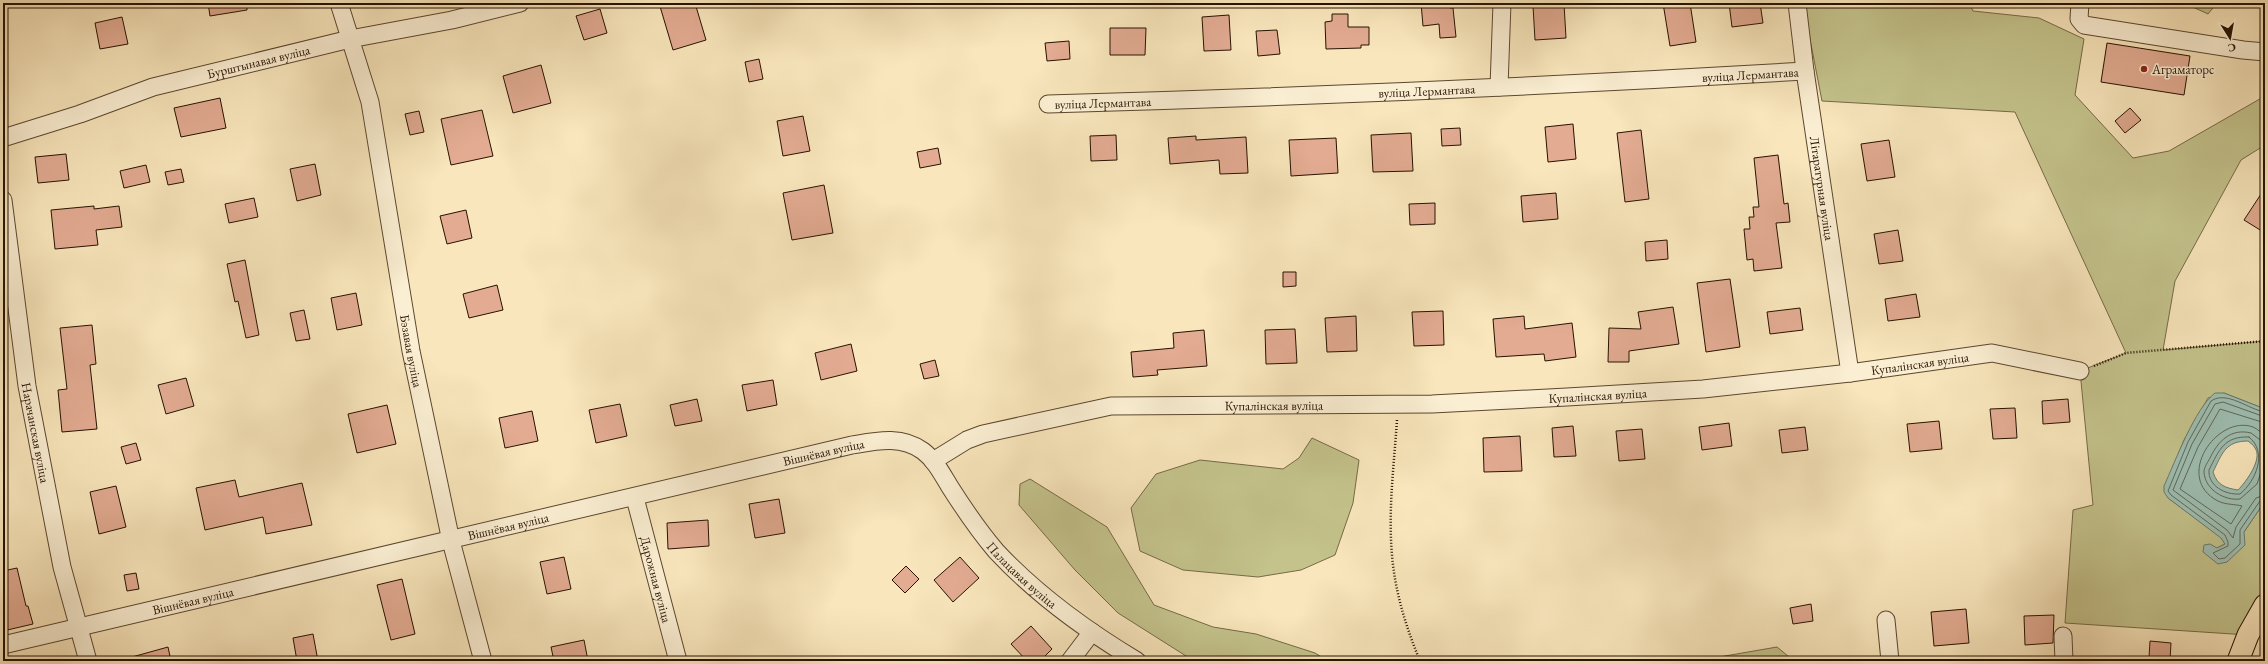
<svg xmlns="http://www.w3.org/2000/svg" width="2268" height="664" viewBox="0 0 2268 664" font-family="'EB Garamond',serif">
	<style>
		.green { fill: #c4c38c; stroke: #766a46 }
		.water { fill: #9ebfb2; stroke: #6e7a6b; fill-rule: evenodd }
		.lines { fill: none; stroke-linecap: round; stroke-linejoin: round }
		.shore { stroke: #626859; stroke-width: 1 }
		.building { fill: #e2ab92; stroke: #271200 }
		.minor-casing { stroke: #5c472f; stroke-width: 19 }
		.major-casing { stroke: #271200; stroke-width: 23 }
		.path { stroke: #271200; stroke-width: 2.5; stroke-dasharray: 1 2; stroke-linecap: butt }
		.minor { stroke: #fbefd3; stroke-width: 17 }
		.major { stroke: #f9e6bc; stroke-width: 21 }
		.poi-dot { fill: #8f2418; stroke: #fbefd3; stroke-width: 1.5 }
		.labels { text-anchor: middle; dominant-baseline: central; stroke-width: 3; stroke-linejoin: round; paint-order: stroke }
		.street-label { font-size: 13px; fill: #271200; stroke: #fbefd3 }
		.poi-label { font-size: 13px; fill: #271200; stroke: #fbefd3; text-anchor: start }
	</style>
	<rect width="100%" height="100%" fill="#f9e6bc"/>
	<filter id="stains"><feTurbulence type="fractalNoise" baseFrequency=".005" numOctaves="4"/><feColorMatrix values="0 0 0 0 .2 0 0 0 0 .09 0 0 0 0 .02 0 0 0 .5 -.17"/></filter>
	<radialGradient id="worn" r=".72"><stop offset=".6" stop-color="#630" stop-opacity="0"/><stop offset="1" stop-color="#630" stop-opacity=".3"/></radialGradient>
	<g class="green">
		<path d="M1803,3H1969L1973,11L2039,18L2084,39L2075,95L2133,158L2169,151L2265,96V145L2241,160L2175,281L2163,350L2265,341V409L2224,393L2208,398L2184,440L2165,486L2168,498L2221,537L2225,544L2217,548L2218,564L2244,532L2265,501V605L2248,635L2065,623L2073,510L2093,505L2080,371L2126,353L2015,112L1822,101Z"/>
		<path d="M2184,3H2217L2208,14Z"/>
		<path d="M1312,438L1359,460L1353,503L1335,555L1301,570L1258,577L1183,570L1140,551L1131,508L1156,474L1200,460L1283,469L1299,458Z"/>
		<path d="M1030,479L1107,527L1154,605L1213,627L1256,634L1315,653L1328,661H1194L1118,613L1075,570L1019,505L1020,484Z"/>
		<path d="M1777,647L1794,661H1696Z"/>
	</g>
	<path class="water" d="M2215,393H2224L2265,409V501L2244,532L2245,545L2227,562L2218,564L2203,552L2204,545L2210,544L2217,548L2225,544L2221,538L2168,498L2164,492V486C2175,462 2195,408 2215,393ZM2248,441C2250,443 2254,445 2255,448C2263,459 2246,482 2238,490C2225,488 2217,485 2213,472C2222,454 2225,441 2248,441Z"/>
	<g class="lines">
		<g class="shore">
			<path d="M2265,412C2249,410 2227,390 2211,401L2188,442L2168,491L2171,495L2225,535L2228,542V546L2213,553L2219,559L2225,558L2240,544V530L2260,501L2265,500"/>
			<path d="M2265,417L2223,402L2215,404L2192,444L2173,490L2227,530L2233,538L2236,527L2256,498L2265,495"/>
			<path d="M2265,423L2220,409L2198,447L2180,489L2231,524L2242,506C2235,504 2226,505 2218,501C2173,478 2217,414 2253,427C2258,429 2261,433 2265,436"/>
			<path d="M2249,437C2268,452 2256,481 2240,494C2225,495 2208,486 2209,470C2219,450 2224,436 2249,437Z"/>
			<path d="M2265,449L2263,442L2251,433C2231,428 2218,441 2210,458C2208,462 2204,467 2204,472C2205,490 2225,501 2240,499L2257,484L2265,460"/>
		</g>
	</g>
	<g class="building">
		<path d="M208,3H247V10L210,16Z"/>
		<path d="M659,3H695L706,40L673,50Z"/>
		<path d="M1421,3H1449L1450,8H1453L1456,37L1440,38L1439,24L1423,26Z"/>
		<path d="M1663,3H1690L1696,42L1670,46Z"/>
		<path d="M1729,3H1760L1763,23L1732,27Z"/>
		<path d="M1564,4L1566,38L1535,40L1533,6Z"/>
		<path d="M600,9L607,33L584,40L576,16Z"/>
		<path d="M1332,14H1348V27H1369V45H1361V48L1326,49L1325,22L1332,21Z"/>
		<path d="M1229,15L1231,50L1204,51L1202,17Z"/>
		<path d="M122,17L128,44L100,49L95,23Z"/>
		<path d="M1110,28H1146L1145,55H1110Z"/>
		<path d="M1277,30L1280,54L1258,56L1256,31Z"/>
		<path d="M1069,41L1070,59L1047,61L1045,43Z"/>
		<path d="M2107,43L2190,56L2184,95L2101,82Z"/>
		<path d="M759,59L763,79L749,82L745,62Z"/>
		<path d="M541,65L551,103L513,113L503,76Z"/>
		<path d="M220,98L226,128L181,137L174,108Z"/>
		<path d="M2130,108L2141,120L2125,133L2115,121Z"/>
		<path d="M482,110L493,156L451,165L441,119Z"/>
		<path d="M419,111L424,132L410,135L405,114Z"/>
		<path d="M803,116L810,151L783,156L777,121Z"/>
		<path d="M1573,124L1576,159L1548,162L1545,127Z"/>
		<path d="M1460,128L1461,145L1442,146L1441,129Z"/>
		<path d="M1641,130L1649,199L1625,202L1617,133Z"/>
		<path d="M1411,133L1413,171L1373,172L1371,135Z"/>
		<path d="M1116,135L1117,160L1091,161L1090,136Z"/>
		<path d="M1196,136V140L1246,137L1248,173L1220,174L1219,160L1170,164L1168,138Z"/>
		<path d="M1336,138L1338,173L1291,176L1289,140Z"/>
		<path d="M1889,140L1895,177L1867,181L1861,144Z"/>
		<path d="M938,148L941,164L920,168L917,152Z"/>
		<path d="M66,154L69,180L38,183L35,157Z"/>
		<path d="M1778,155L1784,204L1788,203L1790,222L1776,223L1782,268L1754,271L1753,259L1747,260L1744,229H1750L1749,217H1754L1753,207H1759L1754,158Z"/>
		<path d="M315,164L321,195L297,201L290,169Z"/>
		<path d="M146,165L150,182L124,188L120,171Z"/>
		<path d="M181,169L184,182L168,185L165,172Z"/>
		<path d="M824,185L833,233L792,240L783,193Z"/>
		<path d="M2265,188V233L2244,220Z"/>
		<path d="M1556,193L1558,219L1523,222L1521,196Z"/>
		<path d="M254,198L258,217L229,223L225,204Z"/>
		<path d="M1435,203V224L1410,225L1409,204Z"/>
		<path d="M94,206V209L119,206L122,227L96,230L98,245L55,249L51,210Z"/>
		<path d="M466,210L472,238L447,244L440,216Z"/>
		<path d="M1898,230L1903,261L1879,264L1874,234Z"/>
		<path d="M1667,240L1668,259L1646,261L1645,242Z"/>
		<path d="M245,260L259,335L246,338L238,301L235,302L227,264Z"/>
		<path d="M1283,272H1296V286L1283,287Z"/>
		<path d="M1730,279L1740,347L1706,352L1697,283Z"/>
		<path d="M497,285L503,310L469,318L463,294Z"/>
		<path d="M356,293L362,325L337,330L331,298Z"/>
		<path d="M1916,294L1920,317L1888,321L1885,299Z"/>
		<path d="M1673,307L1679,344L1629,351V362H1608L1609,328L1641,329L1638,312Z"/>
		<path d="M1800,308L1803,330L1770,334L1767,312Z"/>
		<path d="M304,310L310,339L296,341L290,313Z"/>
		<path d="M1443,311L1444,345L1414,346L1412,312Z"/>
		<path d="M1356,316L1357,351L1327,352L1325,318Z"/>
		<path d="M1524,316L1525,329L1572,323L1576,357L1545,361L1544,354L1496,357L1493,319Z"/>
		<path d="M92,325L96,364L90,365L97,429L62,432L58,390L67,389L60,328Z"/>
		<path d="M1295,329L1297,363L1266,364L1265,330Z"/>
		<path d="M1204,330L1207,366L1157,370L1158,375L1133,377L1131,352L1174,348L1173,333Z"/>
		<path d="M851,344L857,371L821,380L815,353Z"/>
		<path d="M935,360L939,376L924,379L920,364Z"/>
		<path d="M186,378L194,406L166,414L158,385Z"/>
		<path d="M773,380L777,405L747,411L742,385Z"/>
		<path d="M697,399L702,421L675,426L670,405Z"/>
		<path d="M2068,399L2070,422L2043,424L2042,401Z"/>
		<path d="M620,404L627,436L596,443L589,410Z"/>
		<path d="M387,405L396,444L357,453L348,414Z"/>
		<path d="M2015,408L2017,438L1993,439L1990,409Z"/>
		<path d="M532,411L538,441L505,448L499,418Z"/>
		<path d="M1939,421L1942,449L1910,452L1907,424Z"/>
		<path d="M1729,423L1732,446L1702,450L1699,427Z"/>
		<path d="M1573,426L1576,456L1554,457L1552,428Z"/>
		<path d="M1805,427L1808,450L1782,453L1779,430Z"/>
		<path d="M1642,429L1645,459L1619,461L1616,431Z"/>
		<path d="M1520,436L1522,471L1484,472L1483,438Z"/>
		<path d="M136,443L141,460L126,464L121,447Z"/>
		<path d="M235,480L239,497L302,483L312,525L266,534L263,517L205,530L196,488Z"/>
		<path d="M116,486L126,527L99,534L90,492Z"/>
		<path d="M779,499L785,533L755,538L749,504Z"/>
		<path d="M708,520L709,546L668,549L667,523Z"/>
		<path d="M564,557L571,589L547,594L540,562Z"/>
		<path d="M960,557L979,578L953,602L934,580Z"/>
		<path d="M906,566L919,579L905,593L892,580Z"/>
		<path d="M17,568L26,606H28L33,624L3,631V571Z"/>
		<path d="M136,573L139,589L127,591L124,575Z"/>
		<path d="M402,579L415,634L391,640L377,585Z"/>
		<path d="M1811,604L1813,621L1793,624L1790,608Z"/>
		<path d="M1966,609L1969,643L1934,646L1931,612Z"/>
		<path d="M2054,615L2053,643L2025,645L2024,616Z"/>
		<path d="M1031,626L1052,649L1040,661H1027L1011,644Z"/>
		<path d="M313,634L318,661H297L293,638Z"/>
		<path d="M584,640L588,661H554L551,647Z"/>
		<path d="M2150,641L2171,643L2170,660L2149,658Z"/>
		<path d="M168,647L171,661H133L132,657Z"/>
	</g>
	<g class="lines">
		<defs>
			<g id="minor">
				<path id="s1" d="M339,3L370,102L411,351L451,541L483,661"/>
				<path id="s2" d="M1797,3L1805,71L1850,373"/>
				<path d="M2080,3L2079,19L2084,25L2243,50L2265,52"/>
				<path d="M1499,87L1502,3"/>
				<path id="s3" d="M1048,104C1300,97 1553,86 1805,71"/>
				<path id="s4" d="M3,138L80,114L153,87L350,39L452,20L520,3"/>
				<path id="s5" d="M3,200L27,386L62,567L88,661"/>
				<path id="s6" d="M933,461L967,440L983,434L1111,406L1432,404L1567,397L1703,389L1850,373L1992,353L2080,371"/>
				<path id="s7" d="M635,498L678,661"/>
				<path d="M1886,620L1890,661"/>
				<path d="M2063,636L2064,661"/>
				<path id="s8" d="M3,645L852,445C876,441 901,435 923,451C935,460 942,474 950,487C964,509 979,531 996,551C1036,594 1087,631 1137,661"/>
				<path d="M1070,661L1092,632"/>
			</g>
			<path id="major" d="M2238,661L2248,635L2265,605"/>
		</defs>
		<use href="#minor" class="minor-casing"/>
		<use href="#major" class="major-casing"/>
		<g class="path">
			<path d="M2094,366L2126,353L2265,341"/>
			<path d="M1397,420C1394,465 1388,510 1392,555C1395,592 1406,627 1420,661"/>
		</g>
		<use href="#minor" class="minor"/>
		<use href="#major" class="major"/>
	</g>
	<circle class="poi-dot" cx="2144" cy="69" r="4"/>
	<g class="labels">
		<g class="street-label">
			<text stroke="none"><textPath href="#s4" startOffset="267">Бурштынавая вуліца</textPath></text>
			<text stroke="none"><textPath href="#s3" startOffset="703">вуліца Лермантава</textPath></text>
			<text stroke="none"><textPath href="#s3" startOffset="379">вуліца Лермантава</textPath></text>
			<text stroke="none"><textPath href="#s3" startOffset="55">вуліца Лермантава</textPath></text>
			<text stroke="none"><textPath href="#s2" startOffset="187">Літаратурная вуліца</textPath></text>
			<text stroke="none"><textPath href="#s1" startOffset="356">Бэзавая вуліца</textPath></text>
			<text stroke="none"><textPath href="#s6" startOffset="999">Купалінская вуліца</textPath></text>
			<text stroke="none"><textPath href="#s6" startOffset="675">Купалінская вуліца</textPath></text>
			<text stroke="none"><textPath href="#s6" startOffset="351">Купалінская вуліца</textPath></text>
			<text stroke="none"><textPath href="#s5" startOffset="235">Нарачанская вуліца</textPath></text>
			<text stroke="none"><textPath href="#s8" startOffset="843">Вішнёвая вуліца</textPath></text>
			<text stroke="none"><textPath href="#s8" startOffset="519">Вішнёвая вуліца</textPath></text>
			<text stroke="none"><textPath href="#s8" startOffset="1105">Палацавая вуліца</textPath></text>
			<text stroke="none"><textPath href="#s7" startOffset="84">Дарожная вуліца</textPath></text>
			<text stroke="none"><textPath href="#s8" startOffset="195">Вішнёвая вуліца</textPath></text>
		</g>
		<g class="poi-label">
			<text x="2152" y="69">Аграматорс</text>
		</g>
	</g>
	<rect width="2268" height="664" fill="none" stroke="#f9e6bc" stroke-width="16"/>
	<rect x="4" y="4" width="2260" height="656" fill="none" stroke="#271200" stroke-width="2"/>
	<rect x="8" y="8" width="2252" height="648" fill="none" stroke="#271200"/>
	<g transform="translate(2230 38) rotate(169)" stroke="#fbefd3" stroke-width="3" paint-order="stroke">
	<path d="M0-3L7 15L0 10L-7 15Z" fill="#271200"/>
	<text y="-6" font-size="11" font-weight="bold" text-anchor="middle" fill="#271200">С</text>
	</g>
	<rect width="100%" height="100%" filter="url(#stains)"/>
	<rect width="100%" height="100%" fill="url(#worn)"/>
</svg>
